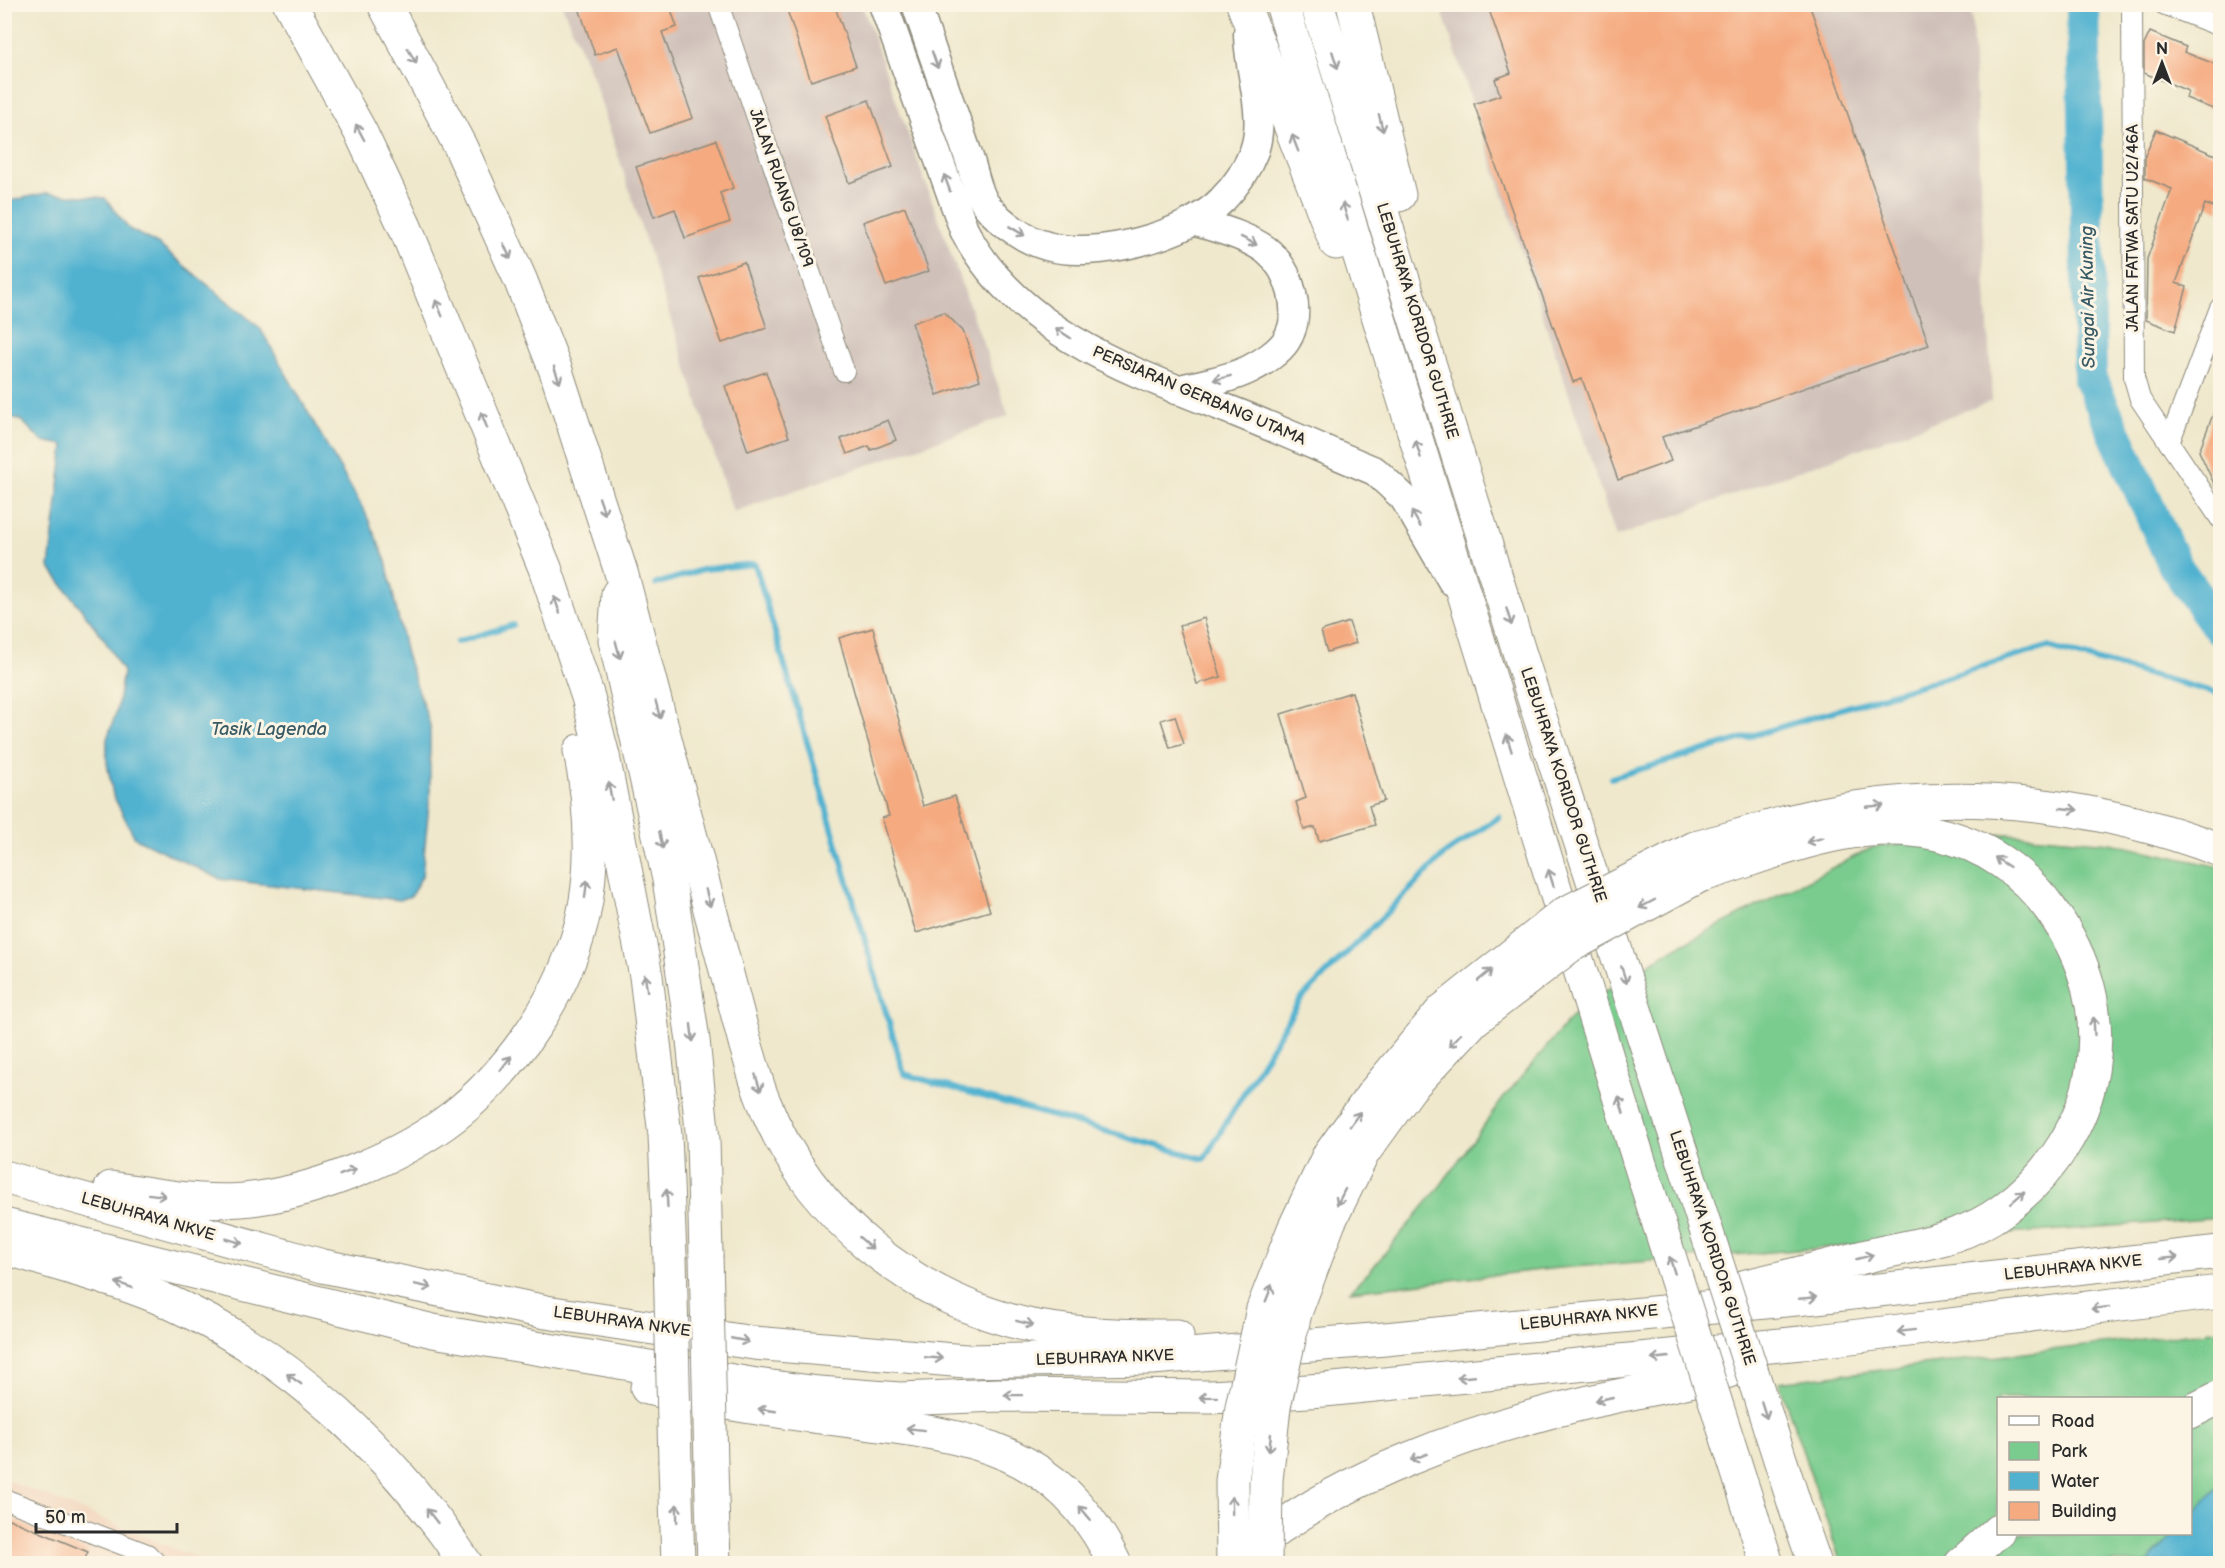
<svg xmlns="http://www.w3.org/2000/svg" width="2225" height="1568" viewBox="0 0 2225 1568" font-family="'Balsamiq Sans',sans-serif">
	<style>
		.built { fill: #f2d5bd }
		.industrial { fill: #cfc1ba }
		.green { fill: #7acc8e; stroke: #527c5c; stroke-width: 1.5 }
		.water { fill: #51b2d0; stroke: #3e6e7e; stroke-width: 1.5 }
		.lines { fill: none; stroke-linecap: round; stroke-linejoin: round }
		.stream { stroke: #51b2d0; stroke-width: 6 }
		.river { stroke: #51b2d0; stroke-width: 34 }
		.building { fill: #f5aa80 }
		.street-casing { stroke: #8d8a7c; stroke-width: 22 }
		.secondary-casing { stroke: #8d8a7c; stroke-width: 31 }
		.highway-casing { stroke: #8d8a7c; stroke-width: 35 }
		.street { stroke: #fff; stroke-width: 20 }
		.secondary { stroke: #fff; stroke-width: 28 }
		.highway { stroke: #fff; stroke-width: 33 }
		.highway-bridge-casing { stroke: #8d8a7c; stroke-width: 35; stroke-linecap: butt }
		.highway-bridge { stroke: #fff; stroke-width: 33 }
		.oneway { stroke: #a0a0a0 }
		.labels { text-anchor: middle; dominant-baseline: central; stroke-width: 6; stroke-linejoin: round; paint-order: stroke }
		.street-label { font-size: 16px; fill: #2b2b2b; stroke: #fcf5e5 }
		.water-label { font-size: 18px; font-style: italic; fill: #385a65; stroke: #fcf5e5 }
	</style>
	<rect width="100%" height="100%" fill="#fcf5e5"/>
	<filter id="ink" filterUnits="userSpaceOnUse"><feTurbulence type="fractalNoise" baseFrequency=".0167" numOctaves="2"/><feDisplacementMap in="SourceGraphic" scale="12" xChannelSelector="R" yChannelSelector="G"/><feConvolveMatrix kernelMatrix="1 2 1 2 8 2 1 2 1" color-interpolation-filters="sRGB"/></filter>
	<filter id="wash" filterUnits="userSpaceOnUse"><feTurbulence type="fractalNoise" baseFrequency=".008" numOctaves="4" result="noise"/><feDisplacementMap in="SourceGraphic" scale="24" xChannelSelector="R" yChannelSelector="G"/><feGaussianBlur stdDeviation="1.35" result="paint"/><feColorMatrix in="noise" values="0 0 0 0 0 0 0 0 0 0 0 0 0 0 0 0 0 1.4 0 .05"/><feComposite in="paint" operator="in"/></filter>
	<g filter="url(#wash)">
		<rect width="100%" height="100%" fill="#efe8cc"/>
		<path class="built" d="M5,1479L209,1563H5Z"/>
		<g class="industrial">
			<path d="M562,5H862L1009,416L733,512L595,84Z"/>
			<path d="M1440,5H1971L1992,401L1616,537Z"/>
		</g>
		<g class="green">
			<path d="M2007,834L2110,843L2220,867V1218L1559,1268L1350,1291L1369,1272L1438,1189L1502,1100L1580,1007L1673,949L1873,847Z"/>
			<path d="M2220,1330V1485L2191,1516L2190,1398H1998V1534H2174L2148,1563H1841L1779,1382Z"/>
		</g>
		<g class="water">
			<path d="M46,193L105,198L129,229L159,245L260,328L366,514L386,561L406,654L430,725V793L422,876L411,896L400,900L220,879L135,838L113,795L107,763V739L117,710L123,672L104,639L49,567L64,445L42,441L22,421L5,414V202Z"/>
			<path d="M2220,1485V1563H2148L2174,1534H2190L2191,1516Z"/>
		</g>
		<g class="lines">
			<g class="stream">
				<path d="M656,584L704,569L755,564L904,1074L1204,1159L1300,1000L1446,853L1499,817"/>
				<path d="M457,642L513,625"/>
				<path d="M1611,778L2047,647L2220,694"/>
			</g>
			<path class="river" d="M2083,4L2090,379L2175,566L2220,629"/>
		</g>
		<g id="blocks">
			<g class="building">
				<path d="M589,4H669L677,27L662,32L693,118L650,133L618,47L595,55L579,8Z"/>
				<path d="M804,4H834L856,66L811,81L787,10Z"/>
				<path d="M1487,4H1809L1929,345L1662,437L1671,461L1618,480L1582,379L1573,382L1474,104L1500,95L1495,79L1511,73Z"/>
				<path d="M2150,32L2186,47L2184,52L2220,66V112L2186,98L2188,91L2144,73V45Z"/>
				<path d="M869,100L893,167L849,183L825,116Z"/>
				<path d="M2156,130L2220,157V210L2205,204L2176,283L2187,287L2175,331L2146,320L2147,259L2172,189L2145,178V155Z"/>
				<path d="M716,140L733,188L720,193L730,222L685,238L675,209L654,217L636,167Z"/>
				<path d="M905,207L929,271L886,286L863,222Z"/>
				<path d="M744,262L767,328L722,343L699,278Z"/>
				<path d="M944,312L963,331L980,380L937,395L912,323Z"/>
				<path d="M766,372L789,437L748,451L725,386Z"/>
				<path d="M2219,399H2220V497L2199,451Z"/>
				<path d="M888,420L896,440L871,450L869,446L847,454L841,439Z"/>
				<path d="M1204,618L1221,677L1197,684L1179,626Z"/>
				<path d="M1349,622L1356,643L1327,652L1321,631Z"/>
				<path d="M873,628L923,806L955,796L990,911L916,933L882,818L889,816L839,638Z"/>
				<path d="M1352,692L1384,801L1369,806L1375,825L1319,841L1315,827L1304,830L1296,802L1306,798L1281,714Z"/>
				<path d="M1175,716L1184,744L1170,748L1161,720Z"/>
				<path d="M4,1517L88,1552L83,1563H4Z"/>
			</g>
		</g>
	</g>
	<g filter="url(#ink)">
		<use href="#blocks" fill-opacity="0" stroke="#8d8a7c" stroke-width="1.5"/>
		<g class="lines">
			<defs>
				<g id="street">
					<path d="M718,4L844,371"/>
					<path d="M2132,4L2134,378L2140,399L2148,411L2220,518"/>
					<path d="M2163,4L2220,26"/>
					<path d="M2169,443L2220,308"/>
					<path d="M4,1499L147,1554L157,1564"/>
				</g>
				<g id="secondary">
					<path d="M883,4L964,230C1019,337 1142,375 1245,416C1289,434 1332,453 1375,471L1404,498L1452,581"/>
					<path d="M916,4C933,55 951,105 968,155C974,170 977,194 987,206C1002,224 1025,240 1047,246C1094,260 1188,236 1222,200C1235,187 1247,169 1254,151C1267,114 1248,71 1248,33"/>
					<path d="M1176,390C1200,384 1228,380 1250,369C1262,363 1279,352 1286,341C1304,313 1290,269 1266,250C1245,235 1218,229 1194,221"/>
				</g>
				<g id="highway">
					<path d="M290,4L361,133L405,227L545,568L588,697L603,756L646,976L665,1135L670,1256"/>
					<path d="M384,4L460,146L520,279L556,371L621,572L746,1046C752,1064 756,1084 764,1102C809,1216 914,1300 1032,1326C1079,1335 1130,1336 1177,1336"/>
					<path d="M1243,4L1336,243"/>
					<path d="M1282,4L1639,1161"/>
					<path d="M1317,4L1528,680L1682,1155"/>
					<path d="M1353,4L1399,195"/>
					<path d="M618,594L615,640L669,879L693,1040L703,1140L706,1255"/>
					<path d="M1695,848C1747,834 1801,816 1854,808C1977,789 2104,806 2220,850"/>
					<path d="M1699,876C1777,853 1854,815 1937,834C1983,844 2024,872 2051,910C2124,1010 2104,1135 2003,1210C1961,1241 1916,1244 1867,1256C1827,1266 1786,1277 1746,1286"/>
					<path d="M4,1177L323,1266L546,1312L754,1343L965,1361L1152,1358L1385,1339L1816,1297L2220,1252"/>
					<path d="M111,1188C159,1195 210,1206 259,1198C322,1189 404,1155 454,1116C506,1075 552,1011 574,948C596,887 593,814 580,751"/>
					<path d="M4,1225L433,1331L757,1385L819,1393L900,1399L998,1395L1211,1397L1324,1390L1801,1343L2220,1292"/>
					<path d="M4,1247C59,1266 116,1278 169,1302C290,1356 393,1453 466,1564"/>
					<path d="M647,1388C706,1400 766,1410 827,1418C951,1435 1054,1436 1115,1564"/>
					<path d="M2190,1412L2220,1397"/>
					<path d="M675,1463L678,1564"/>
					<path d="M711,1465L714,1564"/>
					<path d="M1798,1515L1815,1564"/>
					<path d="M1753,1520L1767,1564"/>
					<path d="M1247,1553C1334,1478 1474,1429 1585,1403C1635,1391 1687,1384 1736,1369"/>
					<path d="M1961,1564L1998,1531"/>
				</g>
			</defs>
			<use href="#street" class="street-casing"/>
			<use href="#secondary" class="secondary-casing"/>
			<use href="#highway" class="highway-casing"/>
			<use href="#street" class="street"/>
			<use href="#secondary" class="secondary"/>
			<use href="#highway" class="highway"/>
			<defs>
				<g id="highway-bridge">
					<path d="M1682,1155L1798,1515"/>
					<path d="M1639,1161L1753,1520"/>
					<path d="M706,1255L711,1465"/>
					<path d="M670,1256L675,1463"/>
					<path d="M1233,1564L1232,1481L1242,1407L1263,1309L1294,1229L1328,1157L1373,1094L1442,1011L1564,914L1695,848"/>
					<path d="M1265,1564L1266,1480L1274,1407L1295,1313L1329,1222L1363,1153L1410,1088L1474,1020L1570,946L1699,876"/>
				</g>
			</defs>
			<use href="#highway-bridge" class="highway-bridge-casing"/>
			<use href="#highway-bridge" class="highway-bridge"/>
		</g>
		<defs><path id="oneway-shaft" d="M-6 0H5M1.5-3L5.5 0L1.5 3" fill="none" stroke-width="1.6" stroke-linecap="round" stroke-linejoin="round" transform="scale(1.5)"/></defs>
		<g class="oneway">
			<use href="#oneway-shaft" transform="translate(412 56) rotate(61)"/>
			<use href="#oneway-shaft" transform="translate(935 60) rotate(71)"/>
			<use href="#oneway-shaft" transform="translate(1335 60) rotate(72)"/>
			<use href="#oneway-shaft" transform="translate(1381 123) rotate(76)"/>
			<use href="#oneway-shaft" transform="translate(360 132) rotate(-118)"/>
			<use href="#oneway-shaft" transform="translate(1295 143) rotate(-111)"/>
			<use href="#oneway-shaft" transform="translate(947 183) rotate(-110)"/>
			<use href="#oneway-shaft" transform="translate(1345 211) rotate(-107)"/>
			<use href="#oneway-shaft" transform="translate(1017 231) rotate(31)"/>
			<use href="#oneway-shaft" transform="translate(1249 241) rotate(27)"/>
			<use href="#oneway-shaft" transform="translate(507 251) rotate(66)"/>
			<use href="#oneway-shaft" transform="translate(439 308) rotate(-112)"/>
			<use href="#oneway-shaft" transform="translate(1063 333) rotate(-147)"/>
			<use href="#oneway-shaft" transform="translate(557 375) rotate(70)"/>
			<use href="#oneway-shaft" transform="translate(1222 378) rotate(166)"/>
			<use href="#oneway-shaft" transform="translate(484 420) rotate(-111)"/>
			<use href="#oneway-shaft" transform="translate(1418 449) rotate(-107)"/>
			<use href="#oneway-shaft" transform="translate(602 506) rotate(71)"/>
			<use href="#oneway-shaft" transform="translate(1416 519) rotate(-120)"/>
			<use href="#oneway-shaft" transform="translate(557 605) rotate(-109)"/>
			<use href="#oneway-shaft" transform="translate(1509 617) rotate(73)"/>
			<use href="#oneway-shaft" transform="translate(618 650) rotate(75)"/>
			<use href="#oneway-shaft" transform="translate(658 710) rotate(75)"/>
			<use href="#oneway-shaft" transform="translate(1509 743) rotate(-107)"/>
			<use href="#oneway-shaft" transform="translate(610 791) rotate(-101)"/>
			<use href="#oneway-shaft" transform="translate(1875 806) rotate(-5)"/>
			<use href="#oneway-shaft" transform="translate(2069 809) rotate(6)"/>
			<use href="#oneway-shaft" transform="translate(661 840) rotate(78)"/>
			<use href="#oneway-shaft" transform="translate(1815 840) rotate(165)"/>
			<use href="#oneway-shaft" transform="translate(2002 862) rotate(-147)"/>
			<use href="#oneway-shaft" transform="translate(1551 878) rotate(-107)"/>
			<use href="#oneway-shaft" transform="translate(586 889) rotate(-83)"/>
			<use href="#oneway-shaft" transform="translate(708 898) rotate(75)"/>
			<use href="#oneway-shaft" transform="translate(1647 904) rotate(152)"/>
			<use href="#oneway-shaft" transform="translate(1485 975) rotate(-40)"/>
			<use href="#oneway-shaft" transform="translate(1624 975) rotate(72)"/>
			<use href="#oneway-shaft" transform="translate(646 983) rotate(-98)"/>
			<use href="#oneway-shaft" transform="translate(2094 1026) rotate(-93)"/>
			<use href="#oneway-shaft" transform="translate(692 1033) rotate(83)"/>
			<use href="#oneway-shaft" transform="translate(1455 1040) rotate(133)"/>
			<use href="#oneway-shaft" transform="translate(506 1063) rotate(-53)"/>
			<use href="#oneway-shaft" transform="translate(758 1083) rotate(73)"/>
			<use href="#oneway-shaft" transform="translate(1621 1105) rotate(-107)"/>
			<use href="#oneway-shaft" transform="translate(1355 1119) rotate(-55)"/>
			<use href="#oneway-shaft" transform="translate(348 1172) rotate(-21)"/>
			<use href="#oneway-shaft" transform="translate(157 1195) rotate(7)"/>
			<use href="#oneway-shaft" transform="translate(1341 1197) rotate(117)"/>
			<use href="#oneway-shaft" transform="translate(2018 1197) rotate(-41)"/>
			<use href="#oneway-shaft" transform="translate(667 1198) rotate(-93)"/>
			<use href="#oneway-shaft" transform="translate(234 1241) rotate(16)"/>
			<use href="#oneway-shaft" transform="translate(866 1243) rotate(41)"/>
			<use href="#oneway-shaft" transform="translate(1865 1257) rotate(-14)"/>
			<use href="#oneway-shaft" transform="translate(2169 1258) rotate(-6)"/>
			<use href="#oneway-shaft" transform="translate(1672 1265) rotate(-108)"/>
			<use href="#oneway-shaft" transform="translate(124 1285) rotate(-162)"/>
			<use href="#oneway-shaft" transform="translate(423 1286) rotate(12)"/>
			<use href="#oneway-shaft" transform="translate(1269 1293) rotate(-69)"/>
			<use href="#oneway-shaft" transform="translate(1808 1298) rotate(-5)"/>
			<use href="#oneway-shaft" transform="translate(2100 1308) rotate(173)"/>
			<use href="#oneway-shaft" transform="translate(1025 1323) rotate(14)"/>
			<use href="#oneway-shaft" transform="translate(1906 1331) rotate(173)"/>
			<use href="#oneway-shaft" transform="translate(740 1340) rotate(11)"/>
			<use href="#oneway-shaft" transform="translate(934 1358) rotate(5)"/>
			<use href="#oneway-shaft" transform="translate(1660 1358) rotate(174)"/>
			<use href="#oneway-shaft" transform="translate(1466 1377) rotate(175)"/>
			<use href="#oneway-shaft" transform="translate(294 1379) rotate(-145)"/>
			<use href="#oneway-shaft" transform="translate(1013 1395) rotate(-179)"/>
			<use href="#oneway-shaft" transform="translate(1208 1397) rotate(179)"/>
			<use href="#oneway-shaft" transform="translate(1604 1399) rotate(167)"/>
			<use href="#oneway-shaft" transform="translate(767 1410) rotate(-172)"/>
			<use href="#oneway-shaft" transform="translate(1764 1410) rotate(72)"/>
			<use href="#oneway-shaft" transform="translate(915 1429) rotate(-173)"/>
			<use href="#oneway-shaft" transform="translate(1270 1443) rotate(96)"/>
			<use href="#oneway-shaft" transform="translate(1419 1457) rotate(158)"/>
			<use href="#oneway-shaft" transform="translate(1232 1505) rotate(-91)"/>
			<use href="#oneway-shaft" transform="translate(677 1513) rotate(-91)"/>
			<use href="#oneway-shaft" transform="translate(1085 1513) rotate(-130)"/>
			<use href="#oneway-shaft" transform="translate(432 1516) rotate(-128)"/>
		</g>
	</g>
	<g class="labels">
		<g class="street-label">
			<text transform="translate(781 188) rotate(71)">JALAN RUANG U8/109</text>
			<text transform="translate(2133 228) rotate(-90)">JALAN FATWA SATU U2/46A</text>
			<text transform="translate(1417 321) rotate(73)">LEBUHRAYA KORIDOR GUTHRIE</text>
			<text transform="translate(1199 396) rotate(23)">PERSIARAN GERBANG UTAMA</text>
			<text transform="translate(1563 785) rotate(72)">LEBUHRAYA KORIDOR GUTHRIE</text>
			<text transform="translate(148 1217) rotate(16)">LEBUHRAYA NKVE</text>
			<text transform="translate(1712 1248) rotate(72)">LEBUHRAYA KORIDOR GUTHRIE</text>
			<text transform="translate(2073 1268) rotate(-6)">LEBUHRAYA NKVE</text>
			<text transform="translate(1589 1318) rotate(-6)">LEBUHRAYA NKVE</text>
			<text transform="translate(622 1322) rotate(8)">LEBUHRAYA NKVE</text>
			<text transform="translate(1105 1358) rotate(-2)">LEBUHRAYA NKVE</text>
		</g>
		<g class="water-label">
			<text transform="translate(2088 297) rotate(-91)">Sungai Air Kuning</text>
			<text x="269" y="729">Tasik Lagenda</text>
		</g>
	</g>
	<rect width="2225" height="1568" fill="none" stroke="#fcf5e5" stroke-width="24"/>
	<rect x="1997" y="1397" width="195" height="138" fill="#fcf5e5" stroke="#a8a49b" stroke-width="1.5"/>
	<rect x="2009" y="1416" width="30" height="9" fill="#ffffff" stroke="#a8a49b" stroke-width="1.5"/>
	<text x="2051" y="1427" font-size="18" fill="#2b2b2b">Road</text>
	<rect x="2009" y="1442" width="30" height="18" fill="#7acc8e" stroke="#a8a49b" stroke-width="1.5"/>
	<text x="2051" y="1457" font-size="18" fill="#2b2b2b">Park</text>
	<rect x="2009" y="1472" width="30" height="18" fill="#51b2d0" stroke="#a8a49b" stroke-width="1.5"/>
	<text x="2051" y="1487" font-size="18" fill="#2b2b2b">Water</text>
	<rect x="2009" y="1502" width="30" height="18" fill="#f5aa80" stroke="#a8a49b" stroke-width="1.5"/>
	<text x="2051" y="1517" font-size="18" fill="#2b2b2b">Building</text>
	<g transform="translate(2162 63)" stroke="#fcf5e5" stroke-width="4.5" paint-order="stroke">
	<path d="M0-4.5L10 22L0 15L-10 22Z" fill="#2b2b2b"/>
	<text y="-9" font-size="16" font-weight="bold" text-anchor="middle" fill="#2b2b2b">N</text>
	</g>
	<path d="M36 1523v9h141v-9" fill="none" stroke="#2b2b2b" stroke-width="3"/>
	<text x="45" y="1523" font-size="18" fill="#2b2b2b" stroke="#fcf5e5" stroke-width="4.5" paint-order="stroke">50 m</text>
</svg>
